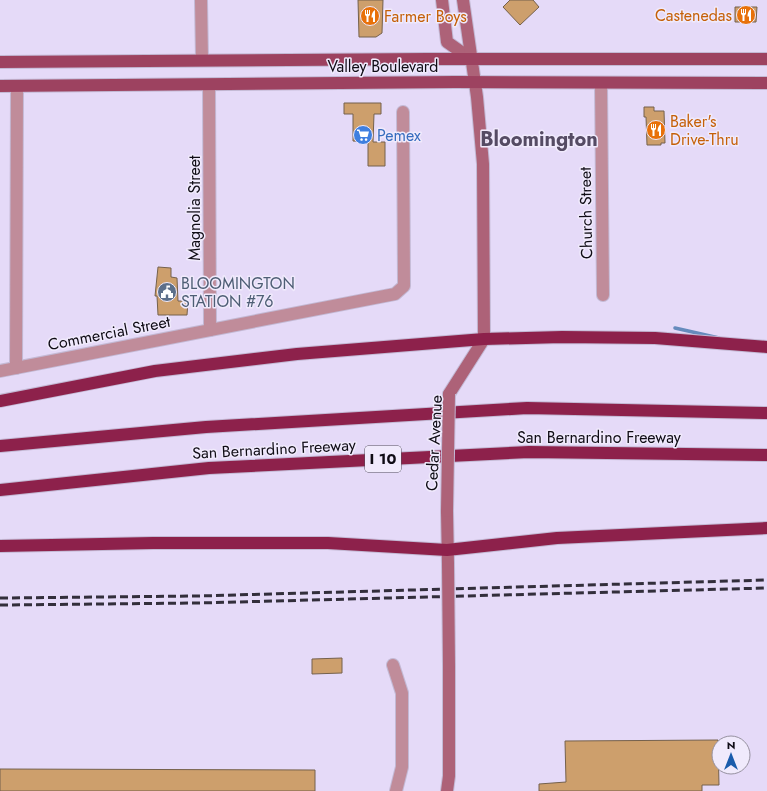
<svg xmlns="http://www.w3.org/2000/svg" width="767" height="791" viewBox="0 0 767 791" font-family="Jost,sans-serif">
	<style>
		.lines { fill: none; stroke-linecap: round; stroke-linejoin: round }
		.stream { stroke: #668bbd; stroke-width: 3.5 }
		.building { fill: #cd9f6c; stroke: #75614c }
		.minor-casing { stroke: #c3b9d4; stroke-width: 14 }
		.secondary-casing { stroke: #c3b9d4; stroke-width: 14 }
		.primary-casing { stroke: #c3b9d4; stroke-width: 14 }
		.motorway-casing { stroke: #c3b9d4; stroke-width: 14 }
		.minor { stroke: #c08c9a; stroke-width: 12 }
		.secondary { stroke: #ad6278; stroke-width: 12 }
		.primary { stroke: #9d4260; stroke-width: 12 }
		.motorway { stroke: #8d214b; stroke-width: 12 }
		.rail { stroke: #322e3b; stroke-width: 3; stroke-dasharray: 8 4; stroke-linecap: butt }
		.secondary-bridge-casing { stroke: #c3b9d4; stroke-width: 14; stroke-linecap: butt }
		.secondary-bridge { stroke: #ad6278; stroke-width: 12 }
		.labels { text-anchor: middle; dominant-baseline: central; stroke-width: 3; stroke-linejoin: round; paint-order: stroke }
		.shield { fill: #f0eafc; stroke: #524f5a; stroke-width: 1 }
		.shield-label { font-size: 15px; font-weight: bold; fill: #0f0c15 }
		.food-label { font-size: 16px; fill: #c56008; stroke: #f0eafc; text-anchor: start }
		.street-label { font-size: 16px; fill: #0f0c15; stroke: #f0eafc }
		.shop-label { font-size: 16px; fill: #366cbe; stroke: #f0eafc; text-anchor: start }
		.service-label { font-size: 16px; fill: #4e5e75; stroke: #f0eafc; text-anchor: start }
		.district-label { font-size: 20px; font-weight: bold; fill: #554b64; stroke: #f0eafc }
	</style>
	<rect width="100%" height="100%" fill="#e5daf8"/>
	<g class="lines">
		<path class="stream" d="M675,328L719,338"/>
	</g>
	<g class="building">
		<path d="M358,0H383L382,33L376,37H359Z"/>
		<path d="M510,0H533L539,7L520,25L503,7Z"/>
		<path d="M735,7H757L756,22H735Z"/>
		<path d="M344,103H381V114H374L373,142H385V166H368V142L353,141V114H344Z"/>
		<path d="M644,107H654V111H664L665,143H661V145H647L646,117H644Z"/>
		<path d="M158,267L171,268V277L177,278L178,301H188L187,315H158L157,296H155Z"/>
		<path d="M342,658V673L312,674V659Z"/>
		<path d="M718,740L719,785H702V791H539V784L566,782L565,741Z"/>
		<path d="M0,769L315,770V791H0Z"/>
	</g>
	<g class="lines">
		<defs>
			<g id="minor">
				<path d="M201,0L202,60"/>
				<path d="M601,83L603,295"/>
				<path d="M209,85L210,330"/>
				<path d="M16,368L17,86"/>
				<path d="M0,371L395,294L404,286L403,112"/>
				<path d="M393,665L402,693V767L396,791"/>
			</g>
			<g id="secondary">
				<path d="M442,0L447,42L471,59"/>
				<path d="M449,394L484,339L483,164L477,97L463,0"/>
				<path d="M447,511L448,564"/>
				<path d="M447,791L449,776V666"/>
			</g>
			<g id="primary">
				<path d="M0,62L427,59H767"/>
				<path d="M0,86L455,82L767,83"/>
			</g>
			<g id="motorway">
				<path d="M0,401L155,371L297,354L484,339L562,337L655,338L767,347"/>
				<path d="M0,446L206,427L527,408L767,413"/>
				<path d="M0,490L209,468L529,452L767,455"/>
				<path d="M0,546L153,543H328L447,550L557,538L767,528"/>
			</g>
		</defs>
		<use href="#minor" class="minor-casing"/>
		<use href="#secondary" class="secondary-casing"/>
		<use href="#primary" class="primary-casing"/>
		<use href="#motorway" class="motorway-casing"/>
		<use href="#minor" class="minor"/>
		<use href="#secondary" class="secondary"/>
		<use href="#primary" class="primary"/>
		<use href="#motorway" class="motorway"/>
		<g class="rail">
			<path d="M0,598L199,596L767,580"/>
			<path d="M0,605L199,603L767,588"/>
		</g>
		<defs>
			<g id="secondary-bridge">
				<path d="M447,511L449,394"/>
				<path d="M448,564L449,666"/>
			</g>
		</defs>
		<use href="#secondary-bridge" class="secondary-bridge-casing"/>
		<use href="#secondary-bridge" class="secondary-bridge"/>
	</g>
	<defs>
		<symbol id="restaurant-disc" viewBox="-11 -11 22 22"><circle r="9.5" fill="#e8710a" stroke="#f0eafc"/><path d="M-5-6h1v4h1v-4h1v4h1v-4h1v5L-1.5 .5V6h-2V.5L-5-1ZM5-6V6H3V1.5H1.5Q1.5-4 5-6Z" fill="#fff"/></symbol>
		<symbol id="supermarket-disc" viewBox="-11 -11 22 22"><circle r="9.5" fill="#3f7fe0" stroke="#f0eafc"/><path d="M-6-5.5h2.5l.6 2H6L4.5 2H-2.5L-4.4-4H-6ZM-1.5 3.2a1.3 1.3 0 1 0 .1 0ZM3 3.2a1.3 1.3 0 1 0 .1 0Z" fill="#fff"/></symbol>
		<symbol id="civic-disc" viewBox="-11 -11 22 22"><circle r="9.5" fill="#5c6f8a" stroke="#f0eafc"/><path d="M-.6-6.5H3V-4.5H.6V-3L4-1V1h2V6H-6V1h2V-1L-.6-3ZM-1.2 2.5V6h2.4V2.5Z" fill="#fff"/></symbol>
	</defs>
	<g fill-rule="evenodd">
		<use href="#restaurant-disc" x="735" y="4" width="22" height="22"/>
		<use href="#restaurant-disc" x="359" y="5" width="22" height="22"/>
		<use href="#restaurant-disc" x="645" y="119" width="22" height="22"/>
		<use href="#supermarket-disc" x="352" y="124" width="22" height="22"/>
		<use href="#civic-disc" x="156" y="281" width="22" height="22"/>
	</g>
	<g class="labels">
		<rect class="shield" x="365" y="446" width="36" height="26" rx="3"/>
		<g class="shield-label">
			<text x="383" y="459">I 10</text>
		</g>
		<g class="food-label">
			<text x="732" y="15" text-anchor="end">Castenedas</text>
			<text x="384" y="16">Farmer Boys</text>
			<text x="670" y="121">Baker's<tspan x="670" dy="18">Drive-Thru</tspan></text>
		</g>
		<g class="street-label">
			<text x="383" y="66">Valley Boulevard</text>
			<text transform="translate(194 208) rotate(-90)">Magnolia Street</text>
			<text transform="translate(586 213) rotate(-91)">Church Street</text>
			<text transform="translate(109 333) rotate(-11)">Commercial Street</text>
			<text x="599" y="437">San Bernardino Freeway</text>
			<text transform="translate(434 443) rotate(-87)">Cedar Avenue</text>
			<text transform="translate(274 449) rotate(-3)">San Bernardino Freeway</text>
		</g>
		<g class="shop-label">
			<text x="377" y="135">Pemex</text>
		</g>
		<g class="service-label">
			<text x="181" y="283">BLOOMINGTON<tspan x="181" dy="18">STATION #76</tspan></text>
		</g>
		<g class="district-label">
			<text x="539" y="139">Bloomington</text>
		</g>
	</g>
	<g transform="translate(731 755)"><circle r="19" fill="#f0eafc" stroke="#9691a0"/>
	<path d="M0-3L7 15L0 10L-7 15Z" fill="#1a5cac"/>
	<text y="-6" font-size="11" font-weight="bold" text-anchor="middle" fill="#0f0c15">N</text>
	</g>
</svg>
